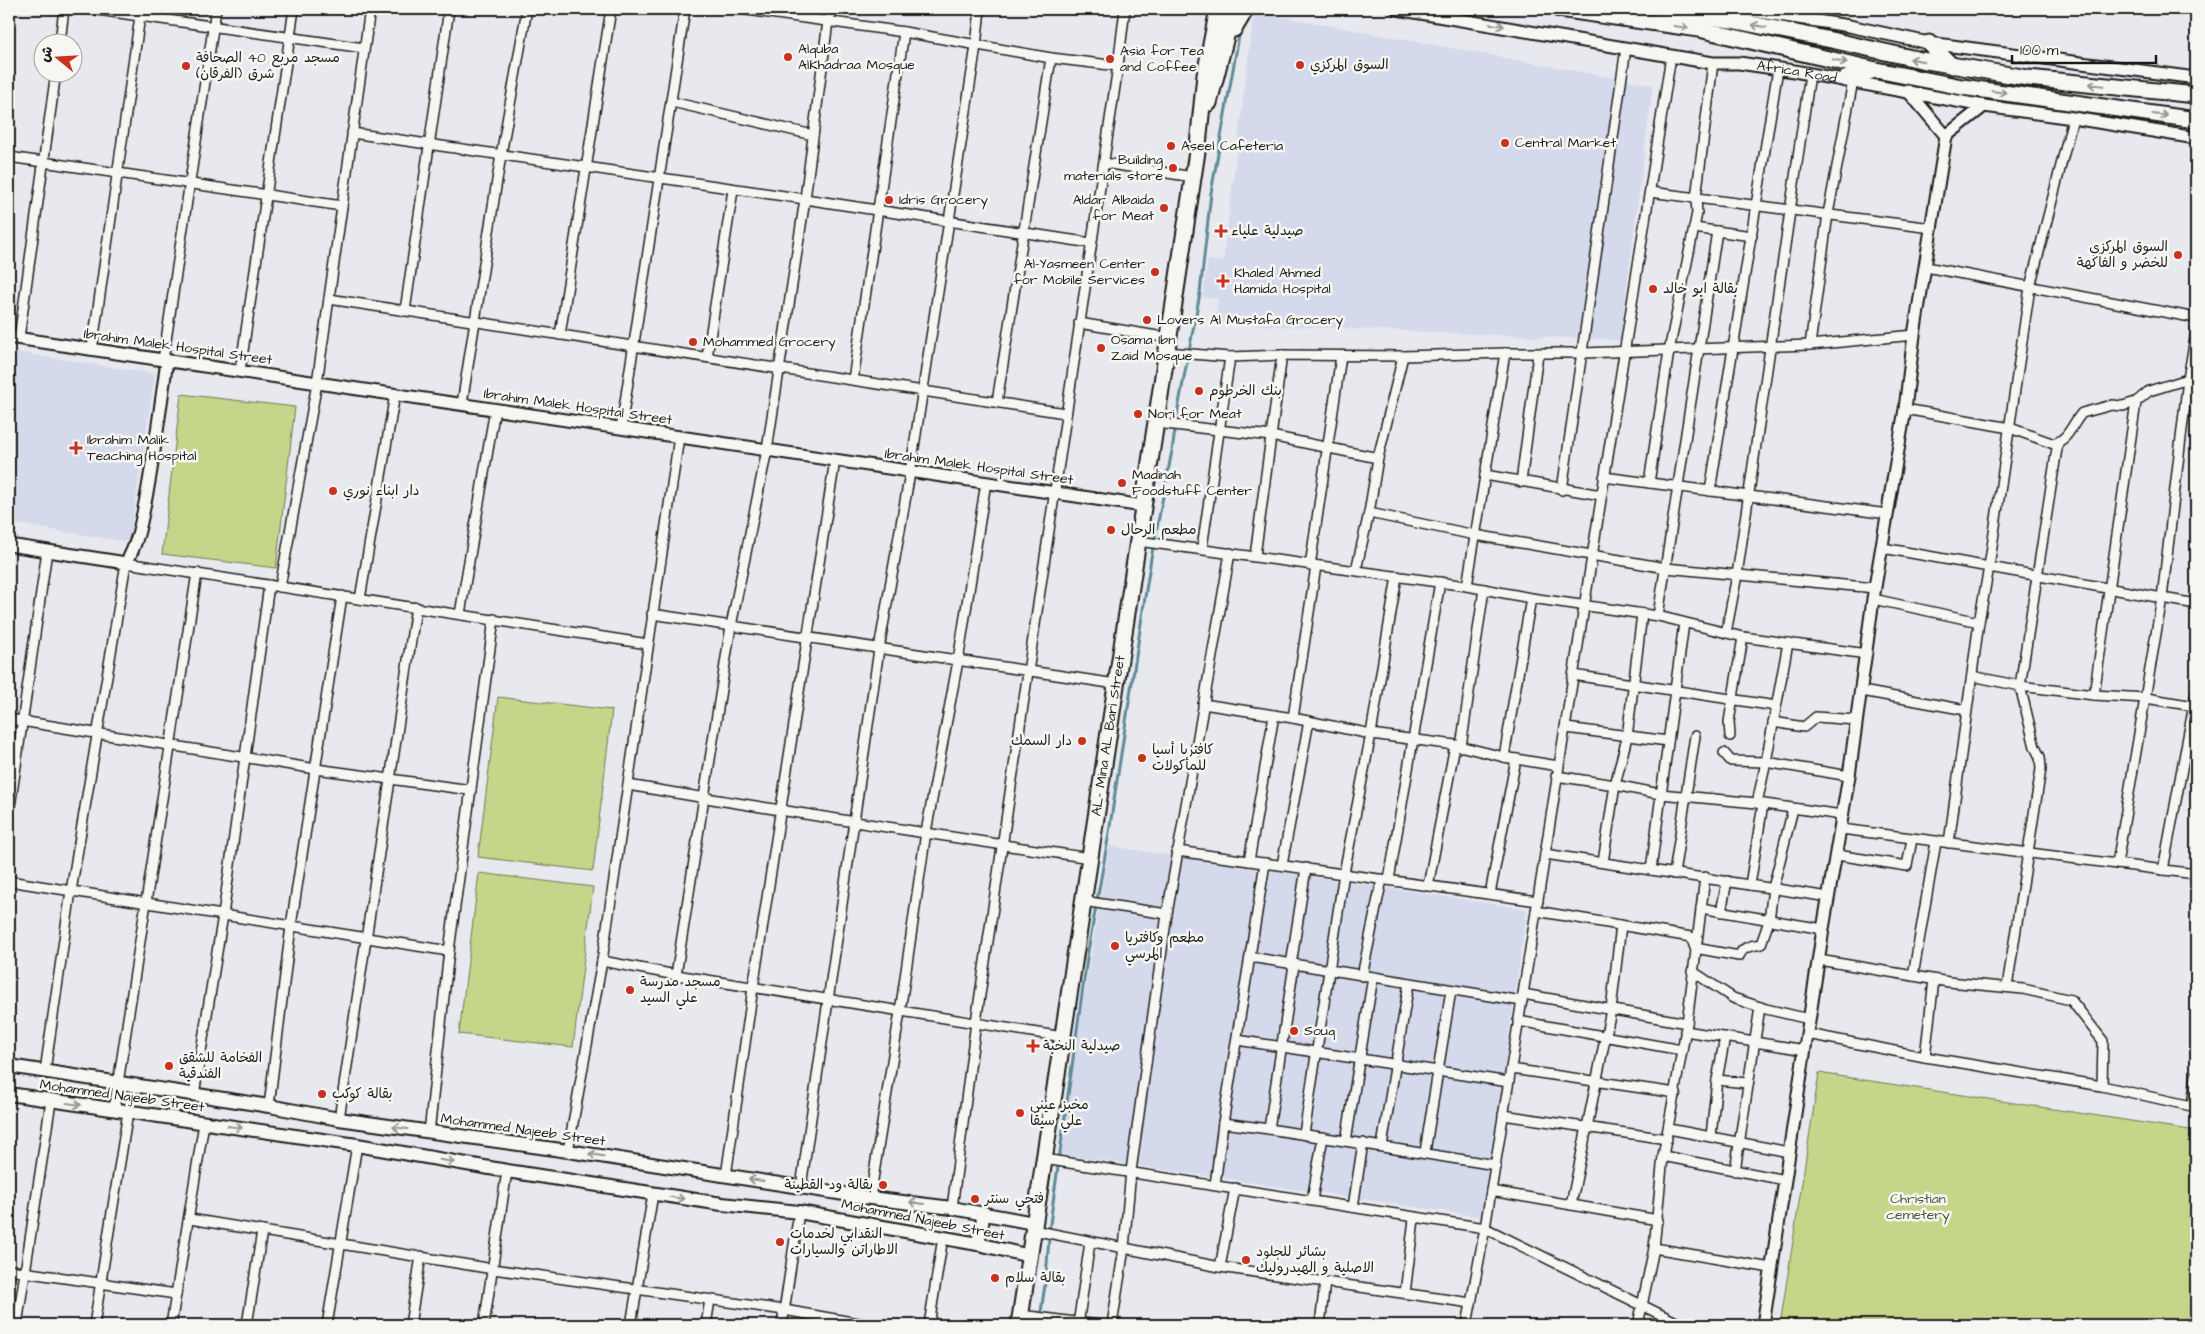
<svg xmlns="http://www.w3.org/2000/svg" width="2205" height="1334" viewBox="0 0 2205 1334" font-family="'Architects Daughter','Playpen Sans Arabic',sans-serif">
	<style>
		.built { fill: #d4d9ec }
		.green { fill: #c5d58a; stroke: #707853 }
		.lines { fill: none; stroke-linecap: round; stroke-linejoin: round }
		.stream { stroke: #5d8a96; stroke-width: 3 }
		.minor-casing { stroke: #1c1c1c; stroke-width: 12 }
		.tertiary-casing { stroke: #1c1c1c; stroke-width: 15 }
		.secondary-casing { stroke: #1c1c1c; stroke-width: 16 }
		.trunk-casing { stroke: #1c1c1c; stroke-width: 19 }
		.minor { stroke: #f6f6f2; stroke-width: 9 }
		.tertiary { stroke: #f6f6f2; stroke-width: 11 }
		.secondary { stroke: #f6f6f2; stroke-width: 12 }
		.trunk { stroke: #f6f6f2; stroke-width: 15 }
		.oneway { stroke: #949492 }
		.poi-dot { fill: #c8321e; stroke: #f6f6f2; stroke-width: 2 }
		.labels { text-anchor: middle; dominant-baseline: central; stroke-width: 5; stroke-linejoin: round; paint-order: stroke }
		.poi-label { font-size: 14px; fill: #1c1c1c; stroke: #f6f6f2; text-anchor: start }
		.street-label { font-size: 14px; fill: #1c1c1c; stroke: #f6f6f2 }
		.park-label { font-size: 14px; fill: #4f543d; stroke: #f6f6f2 }
	</style>
	<rect width="100%" height="100%" fill="#e7e9ef"/>
	<filter id="ink" filterUnits="userSpaceOnUse"><feTurbulence type="fractalNoise" baseFrequency=".02" numOctaves="2"/><feDisplacementMap in="SourceGraphic" scale="10" xChannelSelector="R" yChannelSelector="G"/><feConvolveMatrix kernelMatrix="1 2 1 2 8 2 1 2 1" color-interpolation-filters="sRGB"/></filter>
	<g filter="url(#ink)">
		<g class="built">
			<path d="M1254,12L1653,85L1620,340L1215,323L1218,299L1203,297L1208,260L1223,262Z"/>
			<path d="M9,351L155,374L129,542L9,523Z"/>
			<path d="M1109,846L1527,909L1483,1217L1058,1154Z"/>
		</g>
		<g class="green">
			<path d="M181,394L295,407L276,568L162,554Z"/>
			<path d="M498,697L612,710L593,871L478,857Z"/>
			<path d="M479,873L593,887L573,1047L459,1034Z"/>
			<path d="M1819,1073L2196,1131V1325H1780Z"/>
		</g>
		<g class="lines">
			<path class="stream" d="M1039,1325L1046,1278L1050,1224L1088,951L1108,839L1151,558L1172,451L1178,409L1200,293L1211,193L1240,30"/>
			<defs>
				<g id="minor">
					<path d="M91,9L364,48"/>
					<path d="M740,9L904,32L1051,58L1118,66"/>
					<path d="M60,42L64,9"/>
					<path d="M672,102L813,135"/>
					<path d="M352,133L805,199L1091,243"/>
					<path d="M9,157L342,206"/>
					<path d="M1104,163L1193,177"/>
					<path d="M1650,192L1932,228"/>
					<path d="M1694,228L1752,236"/>
					<path d="M1926,267L2196,318"/>
					<path d="M329,299L1065,413"/>
					<path d="M405,311L449,9"/>
					<path d="M1079,323L1169,338"/>
					<path d="M560,335L611,9"/>
					<path d="M19,338L56,72"/>
					<path d="M1810,345L1828,214L1853,81"/>
					<path d="M92,350L141,9"/>
					<path d="M1166,352L1230,357L1282,355L1403,356L1505,353H1583L1810,345L1914,335"/>
					<path d="M707,357L733,190"/>
					<path d="M163,360L216,9"/>
					<path d="M240,371L294,9"/>
					<path d="M853,380L904,32"/>
					<path d="M997,402L1051,58"/>
					<path d="M462,404L501,155L527,9"/>
					<path d="M1905,409L2010,428L2054,444C2069,439 2072,424 2082,413L2112,405L2123,406L2136,402L2149,391L2188,379L2196,380"/>
					<path d="M1156,423L1271,436L1378,458"/>
					<path d="M621,428L685,9"/>
					<path d="M1485,475L1601,495"/>
					<path d="M1604,477L1888,514"/>
					<path d="M1521,482L1538,354"/>
					<path d="M1649,483L1669,351L1697,213L1696,198L1713,63"/>
					<path d="M1562,490L1626,48"/>
					<path d="M1710,491L1778,69"/>
					<path d="M1369,513L1475,535L1666,568L1875,588"/>
					<path d="M1138,541L1467,586L1531,598L1658,616L1743,637L1867,654"/>
					<path d="M1202,548L1230,357"/>
					<path d="M1883,548L2196,604"/>
					<path d="M1255,556L1282,355"/>
					<path d="M1310,566L1341,356"/>
					<path d="M1356,570L1369,513L1378,458L1403,356"/>
					<path d="M1467,586L1505,353"/>
					<path d="M280,587L317,383L370,9"/>
					<path d="M360,599L395,394"/>
					<path d="M1873,599L1979,622"/>
					<path d="M460,614L495,409"/>
					<path d="M652,614L1116,684"/>
					<path d="M1658,616L1717,231"/>
					<path d="M1726,633L1737,575L1810,74"/>
					<path d="M1573,675L1776,706"/>
					<path d="M1972,676L2020,686L2094,695L2146,698L2194,706"/>
					<path d="M1862,691L1966,710"/>
					<path d="M2094,695L2136,402"/>
					<path d="M1203,704L1293,718L1371,734L1455,745L1504,757L1558,766"/>
					<path d="M1293,718L1316,566"/>
					<path d="M9,719L316,769L471,790"/>
					<path d="M1773,722L1804,727L1816,717L1856,720"/>
					<path d="M1566,728L1668,741"/>
					<path d="M1730,736L1729,722L1743,637"/>
					<path d="M1461,747L1484,589"/>
					<path d="M1724,753L1731,761L1766,762L1849,776"/>
					<path d="M1504,757L1531,598"/>
					<path d="M1556,776L1615,785L1660,794L1757,803L1842,815"/>
					<path d="M628,785C782,811 936,835 1090,858"/>
					<path d="M1757,803L1766,762L1788,643"/>
					<path d="M9,814L47,551"/>
					<path d="M1841,829L2196,874"/>
					<path d="M1949,843L1979,622L1989,567L2030,287L2073,118"/>
					<path d="M1177,851L1538,901"/>
					<path d="M1545,854L1829,897"/>
					<path d="M1837,855L1907,866L1912,839"/>
					<path d="M1249,861L1274,715"/>
					<path d="M1603,862L1615,785L1627,737L1642,614"/>
					<path d="M2117,864L2162,598L2188,379L2196,332"/>
					<path d="M1282,865L1309,721"/>
					<path d="M1651,870L1684,623"/>
					<path d="M2163,870L2196,694"/>
					<path d="M1674,874L1695,736"/>
					<path d="M1389,880L1440,582"/>
					<path d="M9,881L449,951"/>
					<path d="M1750,885L1763,804"/>
					<path d="M1428,886L1455,745"/>
					<path d="M1490,894L1516,759"/>
					<path d="M1083,901L1167,914"/>
					<path d="M1701,908L1823,929"/>
					<path d="M1536,911L1691,937L1695,948L1739,956C1743,946 1751,946 1761,944L1769,921L1773,888L1793,809"/>
					<path d="M1721,912L1727,881"/>
					<path d="M1250,957L1522,1001"/>
					<path d="M1819,960L1949,982L2023,989L2071,1000L2103,1041L2102,1086"/>
					<path d="M602,961L676,975L1063,1037"/>
					<path d="M1291,965L1306,868"/>
					<path d="M1692,971L1733,998L1766,1009L1809,1019"/>
					<path d="M676,975L731,626L767,450L805,199L828,21L832,9"/>
					<path d="M1362,976L1382,879"/>
					<path d="M1913,976L1936,842"/>
					<path d="M2007,987L2041,769L2040,757L2035,747L2020,686L2058,442"/>
					<path d="M1523,994L1687,1023"/>
					<path d="M1518,1021L1682,1050"/>
					<path d="M1685,1031L1805,1050"/>
					<path d="M1808,1034L1925,1057L2102,1086L2196,1107"/>
					<path d="M1237,1040L1509,1082"/>
					<path d="M1925,1057L1934,980"/>
					<path d="M1511,1069L1676,1093"/>
					<path d="M45,1071L71,891L126,563L648,644"/>
					<path d="M1717,1080L1747,1083"/>
					<path d="M194,1095L223,915L269,585"/>
					<path d="M269,1106L291,926L342,596"/>
					<path d="M2192,1106L2196,1075"/>
					<path d="M114,1109L197,573"/>
					<path d="M1503,1115L1667,1139"/>
					<path d="M339,1119L416,607"/>
					<path d="M1223,1123L1265,863"/>
					<path d="M1269,1129L1294,965"/>
					<path d="M1669,1129L1789,1152"/>
					<path d="M429,1133L449,951L494,619"/>
					<path d="M1304,1134L1344,873L1371,734L1397,576"/>
					<path d="M1711,1136L1717,1080L1725,1037"/>
					<path d="M1346,1141L1373,977"/>
					<path d="M1382,1146L1409,983"/>
					<path d="M568,1151L602,961L679,437"/>
					<path d="M1425,1152L1451,990"/>
					<path d="M1663,1156L1785,1180"/>
					<path d="M1044,1159L1485,1228L1682,1325"/>
					<path d="M1735,1171L1760,1007"/>
					<path d="M726,1176L753,988L835,460"/>
					<path d="M1215,1185L1223,1123L1269,1129L1496,1165"/>
					<path d="M801,1187L879,649L910,473L976,46L980,9"/>
					<path d="M1491,1191L1658,1220"/>
					<path d="M870,1198L900,1012L926,832L958,661L986,482"/>
					<path d="M1312,1200L1323,1137"/>
					<path d="M1571,1205L1611,1010L1621,925"/>
					<path d="M1353,1207L1363,1143"/>
					<path d="M952,1208L976,1022L1118,66L1125,9"/>
					<path d="M190,1219L493,1269L784,1310L869,1325"/>
					<path d="M1033,1230L1220,1267L1471,1303"/>
					<path d="M1654,1248L1771,1268"/>
					<path d="M1220,1267L1235,1188"/>
					<path d="M9,1270L176,1294"/>
					<path d="M1405,1293L1414,1219"/>
					<path d="M1021,1315L1098,1325"/>
					<path d="M17,1325L51,1101"/>
					<path d="M94,1325L128,1112"/>
					<path d="M171,1325L204,1123"/>
					<path d="M247,1325L262,1231"/>
					<path d="M327,1325L357,1145"/>
					<path d="M410,1325L421,1256"/>
					<path d="M484,1325L507,1171"/>
					<path d="M631,1325L653,1194"/>
					<path d="M706,1325L710,1300"/>
					<path d="M782,1325L799,1212"/>
					<path d="M929,1325L943,1237"/>
					<path d="M1078,1325L1090,1242"/>
					<path d="M1112,1325L1124,1248L1131,1171L1167,914L1230,553"/>
					<path d="M1320,1325L1325,1282"/>
					<path d="M1467,1325L1485,1228L1523,994L1671,56"/>
					<path d="M1638,1325L1654,1248L1663,1156L1687,1023L1705,877"/>
				</g>
				<g id="tertiary">
					<path id="s1" d="M1397,9L1671,56L1713,63H1739L1794,71L1984,106L2073,118L2196,138"/>
					<path d="M1740,9L1849,26L1929,43L2196,78"/>
					<path d="M1908,91L1946,136"/>
					<path d="M9,337L1143,506"/>
					<path d="M9,545L126,563C139,541 142,517 147,493C155,449 161,405 167,360"/>
					<path d="M1763,1325L1823,929L1849,776L1873,599L1905,409L1914,335L1946,136L1984,106"/>
				</g>
				<g id="secondary">
					<path d="M9,1066L269,1106L339,1119L568,1151L870,1198L952,1208L1034,1223"/>
					<path d="M9,1094L357,1145L507,1171L722,1204L799,1212L978,1244L1030,1256"/>
					<path d="M978,1244L984,1213"/>
				</g>
				<g id="trunk">
					<path d="M1559,9L1699,29L1876,70L1962,87L2196,120"/>
					<path d="M1659,9L1731,20L1831,40L1921,60L2028,78L2196,95"/>
					<path d="M1234,29L1246,9"/>
					<path d="M1929,43L1952,66"/>
					<path d="M1845,79L1875,70"/>
					<path d="M1209,103L1233,9"/>
					<path id="s2" d="M1019,1325L1198,145L1205,75L1218,9"/>
				</g>
			</defs>
			<use href="#minor" class="minor-casing"/>
			<use href="#tertiary" class="tertiary-casing"/>
			<use href="#secondary" class="secondary-casing"/>
			<use href="#trunk" class="trunk-casing"/>
			<use href="#minor" class="minor"/>
			<use href="#tertiary" class="tertiary"/>
			<use href="#secondary" class="secondary"/>
			<use href="#trunk" class="trunk"/>
		</g>
		<defs><path id="oneway-shaft" d="M-6 0H5M1.5-3L5.5 0L1.5 3" fill="none" stroke-width="1.6" stroke-linecap="round" stroke-linejoin="round" transform="scale(1.25)"/></defs>
		<g class="oneway">
			<use href="#oneway-shaft" transform="translate(1497 25) rotate(10)"/>
			<use href="#oneway-shaft" transform="translate(1759 26) rotate(-169)"/>
			<use href="#oneway-shaft" transform="translate(1681 27) rotate(8)"/>
			<use href="#oneway-shaft" transform="translate(1917 60) rotate(-168)"/>
			<use href="#oneway-shaft" transform="translate(1840 61) rotate(13)"/>
			<use href="#oneway-shaft" transform="translate(2096 85) rotate(-174)"/>
			<use href="#oneway-shaft" transform="translate(1999 92) rotate(8)"/>
			<use href="#oneway-shaft" transform="translate(2160 115) rotate(8)"/>
			<use href="#oneway-shaft" transform="translate(74 1104) rotate(8)"/>
			<use href="#oneway-shaft" transform="translate(235 1127) rotate(8)"/>
			<use href="#oneway-shaft" transform="translate(400 1128) rotate(-172)"/>
			<use href="#oneway-shaft" transform="translate(596 1155) rotate(-171)"/>
			<use href="#oneway-shaft" transform="translate(447 1161) rotate(10)"/>
			<use href="#oneway-shaft" transform="translate(756 1180) rotate(-172)"/>
			<use href="#oneway-shaft" transform="translate(677 1198) rotate(9)"/>
			<use href="#oneway-shaft" transform="translate(917 1203) rotate(-173)"/>
		</g>
	</g>
	<g class="poi-dot">
		<circle cx="788" cy="57" r="5"/>
		<circle cx="1110" cy="59" r="5"/>
		<circle cx="1300" cy="65" r="5"/>
		<circle cx="186" cy="66" r="5"/>
		<circle cx="1505" cy="143" r="5"/>
		<circle cx="1171" cy="146" r="5"/>
		<circle cx="1173" cy="168" r="5"/>
		<circle cx="889" cy="200" r="5"/>
		<circle cx="1164" cy="208" r="5"/>
		<path d="M1218.5 223.5h5v5h5v5h-5v5h-5v-5h-5v-5h5z"/>
		<circle cx="2178" cy="255" r="5"/>
		<circle cx="1155" cy="272" r="5"/>
		<path d="M1220.5 273.5h5v5h5v5h-5v5h-5v-5h-5v-5h5z"/>
		<circle cx="1653" cy="289" r="5"/>
		<circle cx="1147" cy="320" r="5"/>
		<circle cx="693" cy="342" r="5"/>
		<circle cx="1101" cy="348" r="5"/>
		<circle cx="1199" cy="391" r="5"/>
		<circle cx="1138" cy="414" r="5"/>
		<path d="M73.5 440.5h5v5h5v5h-5v5h-5v-5h-5v-5h5z"/>
		<circle cx="1122" cy="483" r="5"/>
		<circle cx="333" cy="491" r="5"/>
		<circle cx="1111" cy="530" r="5"/>
		<circle cx="1082" cy="741" r="5"/>
		<circle cx="1142" cy="758" r="5"/>
		<circle cx="1115" cy="946" r="5"/>
		<circle cx="630" cy="990" r="5"/>
		<circle cx="1294" cy="1031" r="5"/>
		<path d="M1030.5 1038.5h5v5h5v5h-5v5h-5v-5h-5v-5h5z"/>
		<circle cx="169" cy="1066" r="5"/>
		<circle cx="322" cy="1094" r="5"/>
		<circle cx="1020" cy="1113" r="5"/>
		<circle cx="883" cy="1185" r="5"/>
		<circle cx="975" cy="1199" r="5"/>
		<circle cx="780" cy="1242" r="5"/>
		<circle cx="1246" cy="1260" r="5"/>
		<circle cx="995" cy="1278" r="5"/>
	</g>
	<g class="labels">
		<g class="poi-label">
			<text x="798" y="49">Alquba<tspan x="798" dy="16">AlKhadraa Mosque</tspan></text>
			<text x="1120" y="51">Asia for Tea<tspan x="1120" dy="16">and Coffee</tspan></text>
			<text x="196" y="58">مسجد مربع 40 الصحافة<tspan x="196" dy="16">شرق (الفرقان)</tspan></text>
			<text x="1310" y="65">السوق المركزي</text>
			<text x="1515" y="143">Central Market</text>
			<text x="1181" y="146">Aseel Cafeteria</text>
			<text x="1163" y="160" text-anchor="end">Building<tspan x="1163" dy="16">materials store</tspan></text>
			<text x="899" y="200">Idris Grocery</text>
			<text x="1154" y="200" text-anchor="end">Aldar Albaida<tspan x="1154" dy="16">for Meat</tspan></text>
			<text x="1231" y="231">صيدلية علياء</text>
			<text x="2168" y="247" text-anchor="end">السوق المركزي<tspan x="2168" dy="16">للخضر و الفاكهة</tspan></text>
			<text x="1145" y="264" text-anchor="end">Al-Yasmeen Center<tspan x="1145" dy="16">for Mobile Services</tspan></text>
			<text x="1234" y="273">Khaled Ahmed<tspan x="1234" dy="16">Hamida Hospital</tspan></text>
			<text x="1663" y="289">بقالة ابو خالد</text>
			<text x="1157" y="320">Lovers Al Mustafa Grocery</text>
			<text x="1111" y="340">Osama Ibn<tspan x="1111" dy="16">Zaid Mosque</tspan></text>
			<text x="703" y="342">Mohammed Grocery</text>
			<text x="1209" y="391">بنك الخرطوم</text>
			<text x="1148" y="414">Nori for Meat</text>
			<text x="87" y="440">Ibrahim Malik<tspan x="87" dy="16">Teaching Hospital</tspan></text>
			<text x="1132" y="475">Madinah<tspan x="1132" dy="16">Foodstuff Center</tspan></text>
			<text x="343" y="491">دار ابناء نوري</text>
			<text x="1121" y="530">مطعم الرحال</text>
			<text x="1072" y="741" text-anchor="end">دار السمك</text>
			<text x="1152" y="750">كافتريا أسيا<tspan x="1152" dy="16">للمأكولات</tspan></text>
			<text x="1125" y="938">مطعم وكافتريا<tspan x="1125" dy="16">المرسي</tspan></text>
			<text x="640" y="982">مسجد مدرسة<tspan x="640" dy="16">علي السيد</tspan></text>
			<text x="1304" y="1031">Souq</text>
			<text x="1043" y="1046">صيدلية النخبة</text>
			<text x="179" y="1058">الفخامة للشقق<tspan x="179" dy="16">الفندقية</tspan></text>
			<text x="332" y="1094">بقالة كوكب</text>
			<text x="1030" y="1105">مخبز عيني<tspan x="1030" dy="16">علي سيقا</tspan></text>
			<text x="873" y="1185" text-anchor="end">بقالة ود القطينة</text>
			<text x="985" y="1199">فتحي سنتر</text>
			<text x="790" y="1234">النقدابي لخدمات<tspan x="790" dy="16">الاطاراتن والسيارات</tspan></text>
			<text x="1256" y="1252">بشائر للجلود<tspan x="1256" dy="16">الاصلية و الهيدروليك</tspan></text>
			<text x="1005" y="1278">بقالة سلام</text>
		</g>
		<g class="street-label">
			<text stroke="none"><textPath href="#s1" startOffset="405">Africa Road</textPath></text>
			<text transform="translate(178 347) rotate(8)">Ibrahim Malek Hospital Street</text>
			<text transform="translate(578 407) rotate(8)">Ibrahim Malek Hospital Street</text>
			<text transform="translate(979 467) rotate(8)">Ibrahim Malek Hospital Street</text>
			<text stroke="none"><textPath href="#s2" startOffset="596">AL- Mina AL Bari Street</textPath></text>
			<text transform="translate(122 1096) rotate(8)">Mohammed Najeeb Street</text>
			<text transform="translate(523 1130) rotate(8)">Mohammed Najeeb Street</text>
			<text transform="translate(923 1220) rotate(11)">Mohammed Najeeb Street</text>
		</g>
		<g class="park-label">
			<text x="1918" y="1199">Christian<tspan x="1918" dy="16">cemetery</tspan></text>
		</g>
	</g>
	<rect width="2205" height="1334" fill="none" stroke="#f6f6f2" stroke-width="30"/>
	<rect x="15" y="15" width="2175" height="1304" fill="none" stroke="#1c1c1c" stroke-width="2" filter="url(#ink)"/>
	<g transform="translate(58 58) rotate(288)"><circle r="24" fill="#f6f6f2" stroke="#9f9f9c"/>
	<path d="M0-4L9 19L0 12L-9 19Z" fill="#c8321e"/>
	<text y="-8" font-size="14" font-weight="bold" text-anchor="middle" fill="#1c1c1c">ش</text>
	</g>
	<path d="M2012 55v8h144v-8" fill="none" stroke="#1c1c1c" stroke-width="2.5"/>
	<text x="2020" y="55" font-size="15" fill="#1c1c1c" stroke="#f6f6f2" stroke-width="4" paint-order="stroke">100 m</text>
</svg>
